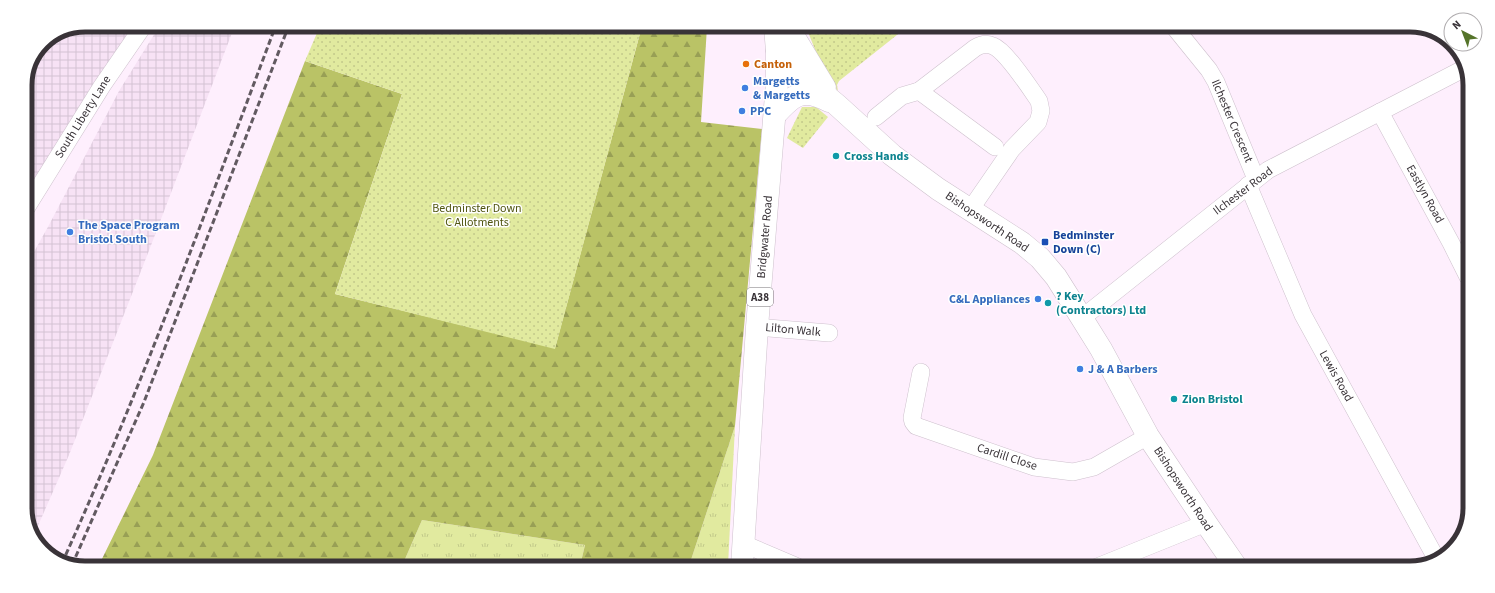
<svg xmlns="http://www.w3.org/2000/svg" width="1495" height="593" viewBox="0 0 1495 593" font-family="'Source Sans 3',sans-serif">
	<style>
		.industrial { fill: url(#industrial-grid) }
		.grass { fill: url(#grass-tufts) }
		.forest { fill: url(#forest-firs) }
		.park { fill: url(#park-dots) }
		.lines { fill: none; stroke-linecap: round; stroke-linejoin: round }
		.minor-casing { stroke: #cec1cd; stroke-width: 18 }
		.tertiary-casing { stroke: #cec1cd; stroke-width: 23 }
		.trunk-casing { stroke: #cec1cd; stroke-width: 23 }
		.minor { stroke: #fff; stroke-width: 17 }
		.tertiary { stroke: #fff; stroke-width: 22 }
		.trunk { stroke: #fff; stroke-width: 22 }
		.rail { stroke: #625a61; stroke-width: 3; stroke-dasharray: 6 3; stroke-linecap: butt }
		.food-dot { fill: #e8710a; stroke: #fff; stroke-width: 1.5 }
		.shop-dot { fill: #3f7fe0; stroke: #fff; stroke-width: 1.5 }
		.culture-dot { fill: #0f9aa8; stroke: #fff; stroke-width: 1.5 }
		.transit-dot { fill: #1a4fb4; stroke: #fff; stroke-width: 1.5 }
		.labels { text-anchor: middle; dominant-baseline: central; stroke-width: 3; stroke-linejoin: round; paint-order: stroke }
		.shield { fill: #fff; stroke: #747074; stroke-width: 1 }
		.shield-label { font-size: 11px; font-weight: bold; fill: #393338 }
		.food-label { font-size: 12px; font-weight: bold; fill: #c56008; stroke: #fff; text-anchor: start }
		.shop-label { font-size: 12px; font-weight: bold; fill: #366cbe; stroke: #fff; text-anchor: start }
		.street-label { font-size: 12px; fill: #393338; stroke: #fff }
		.culture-label { font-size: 12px; font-weight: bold; fill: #0d838f; stroke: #fff; text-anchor: start }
		.park-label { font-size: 12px; fill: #515611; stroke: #fff }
		.transit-label { font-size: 12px; font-weight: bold; fill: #164399; stroke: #fff; text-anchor: start }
		.rim { fill: none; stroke: #393338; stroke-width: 5 }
	</style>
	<defs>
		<pattern id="industrial-grid" width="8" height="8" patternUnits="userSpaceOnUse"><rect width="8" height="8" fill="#f7e2f5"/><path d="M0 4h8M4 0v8" fill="none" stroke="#d4c2d3"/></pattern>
		<pattern id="grass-tufts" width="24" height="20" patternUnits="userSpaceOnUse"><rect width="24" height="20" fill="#e1ea9f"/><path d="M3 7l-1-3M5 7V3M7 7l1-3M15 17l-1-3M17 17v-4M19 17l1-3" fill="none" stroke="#c2c98a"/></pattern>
		<pattern id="forest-firs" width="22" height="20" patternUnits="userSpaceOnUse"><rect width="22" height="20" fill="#bac366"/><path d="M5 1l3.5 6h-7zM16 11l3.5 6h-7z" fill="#989f55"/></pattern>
		<pattern id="park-dots" width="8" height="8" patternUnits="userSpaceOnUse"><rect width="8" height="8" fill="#e1ea9f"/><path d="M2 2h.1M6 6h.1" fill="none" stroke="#c2c98a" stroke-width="1.8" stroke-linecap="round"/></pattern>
	</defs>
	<rect width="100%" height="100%" fill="#feeffd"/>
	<g class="industrial">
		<path d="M85,25H135L25,194V81L43,42Z"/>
		<path d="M160,25H235L150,248L69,455L34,535L25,512V268L49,225L119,91Z"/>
	</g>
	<g class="grass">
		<path d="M735,426L728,566H689Z"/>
		<path d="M422,520L585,545L580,566H402Z"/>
	</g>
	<path class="forest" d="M642,26L707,27L701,122L762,129L735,426L689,566H580L585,545L422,520L402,566L99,565L153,455L305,61L402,94L335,294L555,348Z"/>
	<g class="park">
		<path d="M320,26H642L555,349L335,294L402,94L305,61Z"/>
		<path d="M806,27H907L839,81L837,85L838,91L824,72Z"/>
		<path d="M802,107H816L828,117L803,148L787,138Z"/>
	</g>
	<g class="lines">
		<defs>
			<g id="minor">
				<path d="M1175,28L1209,70L1216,82L1256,179"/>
				<path d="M919,91L995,147"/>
				<path d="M1380,112L1451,243L1468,277"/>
				<path d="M876,117L902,96L919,91L975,48C980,45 987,43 993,46C1006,51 1030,88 1039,101L1041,111L1038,122L1012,149L970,210"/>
				<path d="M1248,185L1303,315L1437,560"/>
				<path d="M25,210L102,86L144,25"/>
				<path d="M1082,318L1268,170L1465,68"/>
				<path d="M757,327L829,333"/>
				<path d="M921,372L912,418L913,422L916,426L1034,467L1073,472L1094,467L1148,436"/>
				<path d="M744,544L798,567"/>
				<path d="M1097,567L1206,523"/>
			</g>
			<g id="tertiary">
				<path d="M788,27L825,88"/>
				<path d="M777,51L794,69L837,105L892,155L938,189L1022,243L1040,258L1056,277L1068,296L1101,349L1148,436L1206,523L1237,568"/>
				<path d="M775,115C793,95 802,87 829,101"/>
			</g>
			<path id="trunk" d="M742,566L757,327L777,83V51L775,27"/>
		</defs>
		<use href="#minor" class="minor-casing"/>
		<use href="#tertiary" class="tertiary-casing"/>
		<use href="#trunk" class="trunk-casing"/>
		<use href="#minor" class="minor"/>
		<use href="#tertiary" class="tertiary"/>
		<use href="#trunk" class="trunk"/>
		<g class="rail">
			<path d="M62,563C142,387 208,205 276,25"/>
			<path d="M72,565L144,402L289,25"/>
		</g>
	</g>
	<circle class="food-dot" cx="746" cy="64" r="4"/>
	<g class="shop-dot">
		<circle cx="745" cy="88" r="4"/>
		<circle cx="742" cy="111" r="4"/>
		<circle cx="70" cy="232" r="4"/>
		<circle cx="1038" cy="299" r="4"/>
		<circle cx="1080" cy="369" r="4"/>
	</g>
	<g class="culture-dot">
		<circle cx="836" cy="156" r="4"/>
		<circle cx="1048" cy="303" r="4"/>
		<circle cx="1174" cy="399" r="4"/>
	</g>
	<rect class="transit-dot" x="1041" y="238" width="8" height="8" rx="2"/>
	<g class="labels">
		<rect class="shield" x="747" y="288" width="26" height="18" rx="3"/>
		<g class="shield-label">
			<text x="760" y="297">A38</text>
		</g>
		<g class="food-label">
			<text x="754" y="64">Canton</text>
		</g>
		<g class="shop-label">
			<text x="753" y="81">Margetts<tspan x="753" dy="14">&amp; Margetts</tspan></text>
			<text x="750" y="111">PPC</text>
			<text x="78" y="225">The Space Program<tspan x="78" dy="14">Bristol South</tspan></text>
			<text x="1030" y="299" text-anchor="end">C&amp;L Appliances</text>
			<text x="1088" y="369">J &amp; A Barbers</text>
		</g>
		<g class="street-label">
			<text transform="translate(83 117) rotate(-58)">South Liberty Lane</text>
			<text transform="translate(1232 121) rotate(67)">Ilchester Crescent</text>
			<text transform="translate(1243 191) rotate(-37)">Ilchester Road</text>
			<text transform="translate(1425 194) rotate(61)">Eastlyn Road</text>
			<text transform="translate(987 222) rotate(34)">Bishopsworth Road</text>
			<text transform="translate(765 237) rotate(-85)">Bridgwater Road</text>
			<text transform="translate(793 330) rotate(5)">Lilton Walk</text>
			<text transform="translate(1336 376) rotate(61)">Lewis Road</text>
			<text transform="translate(1007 457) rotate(18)">Cardill Close</text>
			<text transform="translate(1183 489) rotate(57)">Bishopsworth Road</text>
		</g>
		<g class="culture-label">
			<text x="844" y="156">Cross Hands</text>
			<text x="1056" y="296">? Key<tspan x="1056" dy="14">(Contractors) Ltd</tspan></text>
			<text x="1182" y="399">Zion Bristol</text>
		</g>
		<g class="park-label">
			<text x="477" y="208">Bedminster Down<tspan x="477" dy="14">C Allotments</tspan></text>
		</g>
		<g class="transit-label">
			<text x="1053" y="235">Bedminster<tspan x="1053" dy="14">Down (C)</tspan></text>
		</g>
	</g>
	<path d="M0 0H1495V593H0ZM85 32H1410A53 53 0 0 1 1463 85V508A53 53 0 0 1 1410 561H85A53 53 0 0 1 32 508V85A53 53 0 0 1 85 32Z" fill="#fff" fill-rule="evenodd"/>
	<path class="rim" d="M85 32H1410A53 53 0 0 1 1463 85V508A53 53 0 0 1 1410 561H85A53 53 0 0 1 32 508V85A53 53 0 0 1 85 32Z"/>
	<g transform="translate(1463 32) rotate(318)"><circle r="19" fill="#ffffff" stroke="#b0adaf"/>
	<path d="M0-3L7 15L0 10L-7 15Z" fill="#55742a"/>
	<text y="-6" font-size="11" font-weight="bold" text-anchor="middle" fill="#393338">N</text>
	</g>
</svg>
